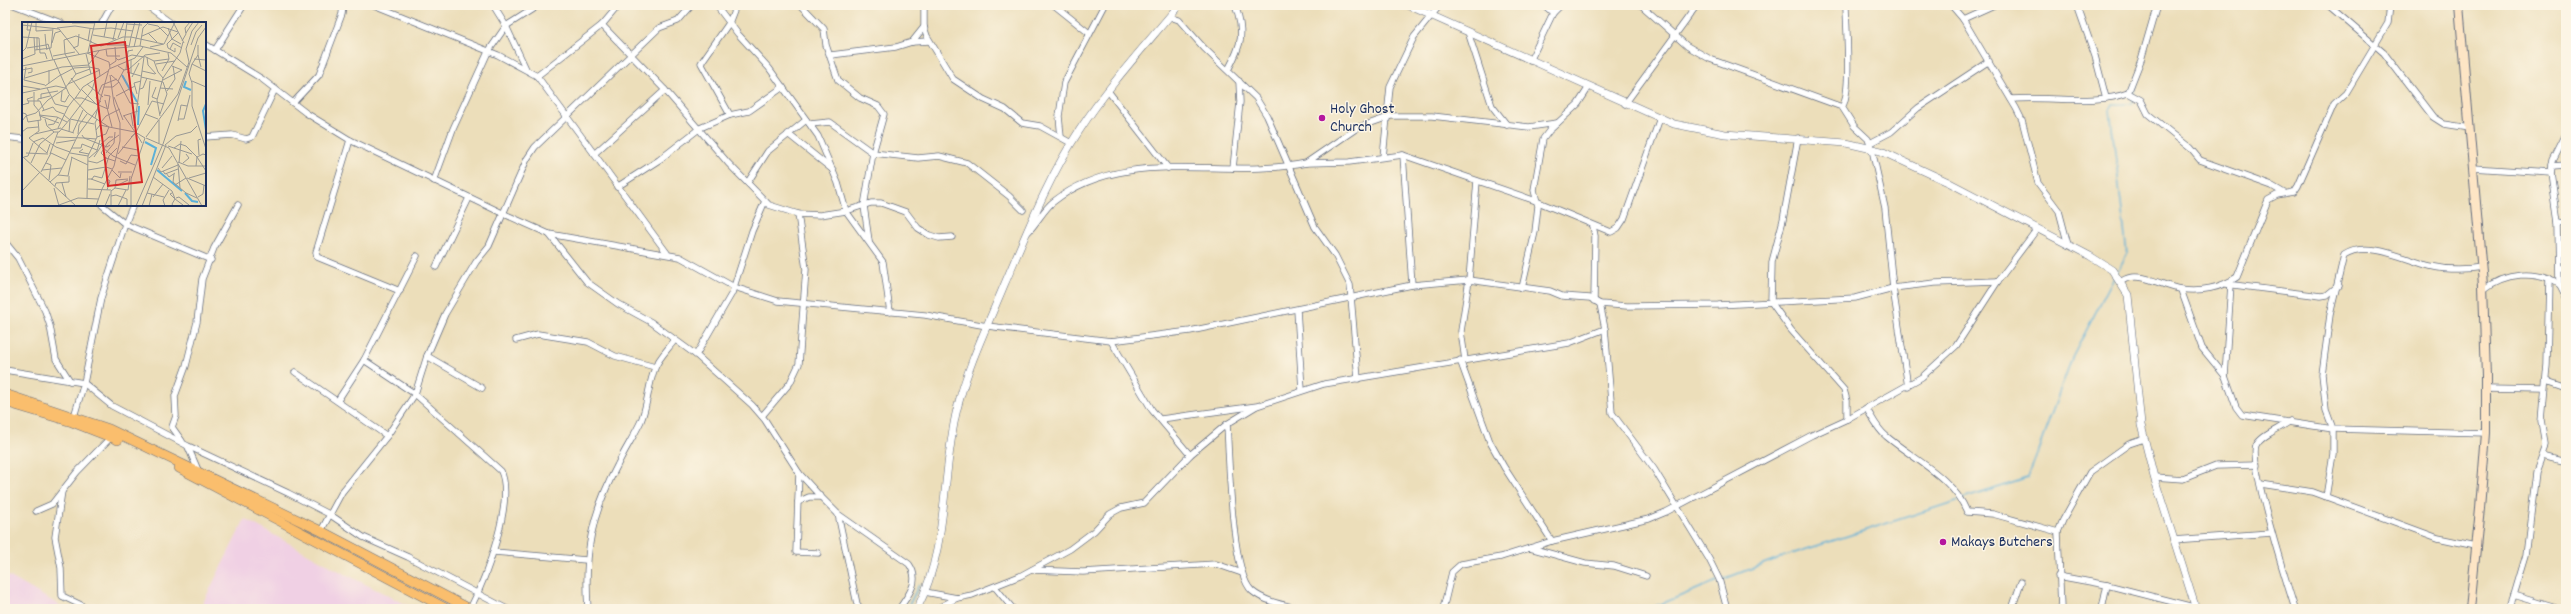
<svg xmlns="http://www.w3.org/2000/svg" width="2571" height="614" viewBox="0 0 2571 614" font-family="Dekko,sans-serif">
	<style>
		.built { fill: #f0d0e4 }
		.lines { fill: none; stroke-linecap: round; stroke-linejoin: round }
		.stream { stroke: #5cb0d8; stroke-width: 1.5 }
		.minor-casing { stroke: #646c7e; stroke-width: 7 }
		.tertiary-casing { stroke: #646c7e; stroke-width: 8 }
		.secondary-casing { stroke: #646c7e; stroke-width: 10 }
		.trunk-casing { stroke: #646c7e; stroke-width: 10 }
		.minor { stroke: #fff; stroke-width: 5.5 }
		.tertiary { stroke: #fff; stroke-width: 7 }
		.secondary { stroke: #fde5c5; stroke-width: 8 }
		.trunk { stroke: #fabe6d; stroke-width: 9 }
		.poi-dot { fill: #b5179e; stroke: #fcf5e5; stroke-width: 1.5 }
		.labels { text-anchor: middle; dominant-baseline: central; stroke-width: 3; stroke-linejoin: round; paint-order: stroke }
		.poi-label { font-size: 16px; fill: #1b2f5e; stroke: #fcf5e5; text-anchor: start }
		.inset-river { fill: none; stroke: #5cb0d8; stroke-width: 2 }
		.inset-road { fill: none; stroke: #989895; stroke-width: 1 }
		.view { fill: #d62828; fill-opacity: 0.15; stroke: #d62828; stroke-width: 2 }
		.inset-edge { fill: none; stroke: #1b2f5e; stroke-width: 2 }
	</style>
	<rect width="100%" height="100%" fill="#fcf5e5"/>
	<filter id="ink" filterUnits="userSpaceOnUse"><feTurbulence type="fractalNoise" baseFrequency=".025" numOctaves="2"/><feDisplacementMap in="SourceGraphic" scale="8" xChannelSelector="R" yChannelSelector="G"/><feConvolveMatrix kernelMatrix="1 2 1 2 8 2 1 2 1" color-interpolation-filters="sRGB"/></filter>
	<filter id="wash" filterUnits="userSpaceOnUse"><feTurbulence type="fractalNoise" baseFrequency=".012" numOctaves="4" result="noise"/><feDisplacementMap in="SourceGraphic" scale="16" xChannelSelector="R" yChannelSelector="G"/><feGaussianBlur stdDeviation="0.9" result="paint"/><feColorMatrix in="noise" values="0 0 0 0 0 0 0 0 0 0 0 0 0 0 0 0 0 1.4 0 .05"/><feComposite in="paint" operator="in"/></filter>
	<g filter="url(#wash)">
		<rect width="100%" height="100%" fill="#ecdeba"/>
		<g class="built">
			<path d="M245,519L341,572L415,609H200Z"/>
			<path d="M5,574L66,609H5Z"/>
		</g>
		<g class="lines">
			<g class="stream">
				<path d="M2155,20L2160,5"/>
				<path d="M2134,93L2144,61"/>
				<path d="M2117,272L2127,254L2110,110L2113,104H2131L2133,97"/>
				<path d="M1721,580L1779,558L2028,478L2072,358L2114,277"/>
				<path d="M907,609L919,585"/>
				<path d="M1649,609L1717,581"/>
			</g>
		</g>
	</g>
	<g filter="url(#ink)">
		<g class="lines">
			<defs>
				<g id="minor">
					<path d="M14,5L61,23"/>
					<path d="M146,5L171,23"/>
					<path d="M374,5L498,55L537,76L667,253"/>
					<path d="M493,5L506,26L526,69"/>
					<path d="M716,5L738,34L769,68L818,136L838,183L846,211L883,262L890,312"/>
					<path d="M801,5L824,29L826,45L838,80L860,98L878,106L884,114L873,153L864,206L869,241"/>
					<path d="M924,5V27L927,36L953,79L983,99L1005,109L1022,123L1040,126L1071,143"/>
					<path d="M1054,5L1089,33"/>
					<path d="M1544,5L1553,13"/>
					<path d="M1641,5L1687,46L1710,59L1842,107L1854,126L1868,139L1873,154L1885,208L1893,288L1908,387"/>
					<path d="M1951,5L1963,19L2016,108L2022,120L2038,183L2059,211L2068,245"/>
					<path d="M2077,5L2095,56L2106,98"/>
					<path d="M2328,5L2384,53L2433,117L2444,124L2470,128"/>
					<path d="M1170,17L1179,20L1204,48L1256,98L1267,116L1315,227L1335,255L1350,285L1358,379"/>
					<path d="M1963,19L1994,5"/>
					<path d="M102,23L112,5"/>
					<path d="M602,25L665,90L728,163L769,205L798,214L820,215L846,211L871,203H881L906,212L918,228L929,235L939,238L952,237"/>
					<path d="M1468,32L1492,106L1507,125"/>
					<path d="M912,42L924,27"/>
					<path d="M205,44L262,79L306,113L350,140L502,213L549,234L680,257L734,287L778,301L925,315L987,326L1111,341L1190,331L1412,285L1469,280L1550,291L1562,296L1590,298L1600,304L1627,306L1718,305L1855,298L1893,288L1935,283L1998,281"/>
					<path d="M215,50L244,5"/>
					<path d="M831,55L896,47L912,42L929,41"/>
					<path d="M1530,61L1553,13L1561,5"/>
					<path d="M1228,70C1242,44 1245,33 1235,5"/>
					<path d="M537,76L602,25L619,5"/>
					<path d="M1108,91L1168,168"/>
					<path d="M2128,93L2141,100L2148,114L2190,148L2200,160L2272,186L2284,193"/>
					<path d="M2011,99C2047,96 2096,105 2128,93L2141,60L2157,5"/>
					<path d="M293,103L319,75L342,14L343,5"/>
					<path d="M1625,104L1697,5"/>
					<path d="M1842,107C1852,94 1846,24 1846,5"/>
					<path d="M730,115L701,63L729,23L736,5"/>
					<path d="M810,124L830,122L873,153L918,158L939,156L967,163L1009,196L1023,210"/>
					<path d="M788,134L833,170"/>
					<path d="M2566,135L2553,161L2551,173L2558,221L2559,285L2566,299"/>
					<path d="M5,137L23,139"/>
					<path d="M205,137L232,135L246,139L252,137L275,89"/>
					<path d="M1061,137L1059,116L1064,83L1105,5"/>
					<path d="M1798,138L1783,220L1772,262L1771,302L1791,330L1844,390L1847,401V419"/>
					<path d="M350,140L316,252L317,257L400,291"/>
					<path d="M1870,143L1891,132L1918,108L1989,61"/>
					<path d="M594,154L665,90"/>
					<path d="M1403,155L1412,285"/>
					<path d="M1383,157L1390,87L1414,37L1440,5"/>
					<path d="M1307,163L1349,162L1403,155L1536,201L1611,232L1618,228L1624,219L1660,118"/>
					<path d="M2552,166L2566,165"/>
					<path d="M1233,168L1240,102L1239,81"/>
					<path d="M2473,168L2551,173"/>
					<path d="M434,181L453,129L488,52L506,26L539,5"/>
					<path d="M748,182L768,151L806,120"/>
					<path d="M617,187L659,160L700,128L730,115L749,111L783,87"/>
					<path d="M133,205L125,224L211,260"/>
					<path d="M2558,221L2566,222"/>
					<path d="M1593,226L1595,236L1594,301"/>
					<path d="M1028,232C1037,223 1044,209 1053,202C1125,145 1224,180 1306,163L1357,128L1391,116H1432L1529,127L1557,123"/>
					<path d="M549,234L587,282L618,304L651,322L696,355L752,405L765,420L799,473L821,497L838,514L909,564C921,581 909,594 899,609"/>
					<path d="M5,242L18,258L45,311L50,326L56,359L70,381"/>
					<path d="M417,256L364,360L415,394L501,471C515,502 485,580 470,609"/>
					<path d="M436,267L469,198"/>
					<path d="M2560,269H2566"/>
					<path d="M2122,281C2138,269 2163,287 2181,289C2200,292 2221,288 2237,277L2268,200L2277,195L2294,192L2298,186L2334,104L2346,93L2388,23L2390,5"/>
					<path d="M2226,284L2321,296L2327,295L2338,286"/>
					<path d="M1522,288L1535,232L1538,206L1534,190L1543,139L1549,131L1578,104L1589,87"/>
					<path d="M2181,290L2202,348L2225,376L2236,407L2242,415L2333,429L2486,433"/>
					<path d="M2483,290C2504,273 2536,269 2559,285"/>
					<path d="M1297,310L1302,390"/>
					<path d="M1605,329L1612,413L1654,469L1709,559L1719,579L1727,609"/>
					<path d="M516,340L538,334L588,342L615,356L655,367"/>
					<path d="M1111,341L1152,410L1190,455"/>
					<path d="M696,355L732,293L752,231L765,201"/>
					<path d="M427,356L482,388"/>
					<path d="M1460,360L1490,442L1504,467L1552,541"/>
					<path d="M1465,360L1461,331L1469,280L1477,181"/>
					<path d="M5,370L84,383L112,406L188,446L288,493L329,514L363,537L408,557L507,609"/>
					<path d="M295,372L387,436"/>
					<path d="M2225,376L2231,284"/>
					<path d="M2546,381L2566,388"/>
					<path d="M2486,389L2544,390"/>
					<path d="M338,400L364,360"/>
					<path d="M1866,408C1872,417 1877,429 1886,436C1913,459 1953,477 1967,512L1993,514L2058,532"/>
					<path d="M762,416L790,383L799,364L806,269L798,214"/>
					<path d="M1161,419L1257,406L1324,384L1569,343L1605,329L1600,304"/>
					<path d="M73,420L84,383L101,298L125,224L102,205"/>
					<path d="M2290,421C2280,429 2261,435 2256,446C2249,464 2287,584 2295,609"/>
					<path d="M1227,424C1229,456 1231,573 1252,591C1265,602 1285,605 1301,609"/>
					<path d="M182,441L172,427L176,416L175,396L186,366L197,322L202,279L214,248L238,205"/>
					<path d="M188,447L198,470"/>
					<path d="M2543,455L2566,461"/>
					<path d="M799,473L796,552L818,553"/>
					<path d="M2154,477L2183,479L2216,466L2257,465"/>
					<path d="M2261,484L2313,492L2438,538L2476,546"/>
					<path d="M62,491L55,537L61,568L62,596L81,605"/>
					<path d="M2326,497L2333,454V429L2326,410L2322,374L2330,315L2344,255C2367,239 2406,260 2430,266C2447,270 2464,270 2482,267"/>
					<path d="M798,502L809,497H821"/>
					<path d="M36,511L52,504L77,472L111,437"/>
					<path d="M838,514L857,604L861,609"/>
					<path d="M321,531L342,492L387,436L415,394L427,356L445,314L476,262L489,246L527,159L535,147L659,28L678,21L692,5"/>
					<path d="M2173,540L2271,533"/>
					<path d="M1530,548L1585,563L1614,566L1646,576"/>
					<path d="M494,552L586,560"/>
					<path d="M1032,570L1083,572L1216,564L1242,573"/>
					<path d="M2058,576L2107,585L2201,609"/>
					<path d="M995,587L1013,609"/>
					<path d="M925,592L957,598L972,595L1020,576L1070,549L1094,531L1110,514L1121,508L1144,503L1190,455L1227,424L1255,407"/>
					<path d="M2514,595L2526,555L2536,472L2546,445L2542,422L2547,365L2549,279"/>
					<path d="M588,609C584,554 591,515 617,466C624,451 634,436 641,421C648,404 648,385 655,368C658,359 668,349 674,341"/>
					<path d="M936,609L957,598"/>
					<path d="M1443,609L1452,572L1461,564L1501,557L1552,541L1649,519L1666,512L1812,435L1847,419L1922,377L1956,346L1998,281L2037,229"/>
					<path d="M2012,609L2021,582"/>
					<path d="M2061,609L2058,532L2063,520L2090,472L2129,444L2144,439"/>
					<path d="M2102,609L2107,585"/>
					<path d="M2509,609L2514,595L2560,609"/>
				</g>
				<g id="tertiary">
					<path d="M1408,5L1674,124L1725,134L1846,143L1881,151L1948,182L2090,256L2112,270L2128,295L2141,425L2154,477L2196,609"/>
					<path d="M917,609C949,547 941,475 957,409C968,365 988,324 1005,283C1027,232 1048,178 1079,131C1108,86 1145,46 1179,5"/>
				</g>
				<path id="secondary" d="M2459,5L2483,285L2486,377V433L2480,508L2470,609"/>
				<g id="trunk">
					<path d="M5,394L109,429L321,531L470,609"/>
					<path d="M5,402L72,422L118,440"/>
					<path d="M179,468L447,609"/>
				</g>
			</defs>
			<use href="#minor" class="minor-casing"/>
			<use href="#tertiary" class="tertiary-casing"/>
			<use href="#secondary" class="secondary-casing"/>
			<use href="#trunk" class="trunk-casing"/>
			<use href="#minor" class="minor"/>
			<use href="#tertiary" class="tertiary"/>
			<use href="#secondary" class="secondary"/>
			<use href="#trunk" class="trunk"/>
		</g>
	</g>
	<g class="poi-dot">
		<circle cx="1322" cy="118" r="4"/>
		<circle cx="1943" cy="542" r="4"/>
	</g>
	<g class="labels">
		<g class="poi-label">
			<text x="1330" y="109">Holy Ghost<tspan x="1330" dy="18">Church</tspan></text>
			<text x="1951" y="542">Makays Butchers</text>
		</g>
	</g>
	<g transform="translate(22 22)">
		<rect width="184" height="184" fill="#ecdeba"/>
		<path class="inset-river" d="M100,53L115,80M164,59L162,65L169,68M184,82L181,89L184,108M116,103L117,84M123,120L134,126L129,143M135,148L160,169M163,171L170,179L176,180"/>
		<path class="inset-road" d="M6,0L5,8H9M14,0V9L30,8M105,0L102,23L107,24M151,0L162,21M50,1H73M105,2L120,3M126,2L136,4L146,14M0,3L37,7L57,32M35,6L53,4L72,7M146,6L150,17L159,22M72,7L89,6L111,9M126,11L135,20M164,11L171,0M23,12L24,23L26,22L31,38M71,13L94,17M120,14L141,5L156,10M0,15L17,16M15,15V28M82,15L85,0M17,16L18,31H23L25,37M96,16L102,0M91,18L95,0M66,19L68,7M160,19L164,12L163,6L168,0M69,20L79,24L101,15H109L113,0M30,21L33,11L39,9M85,23H102M169,23L174,10L180,3M118,24L121,6L127,0M107,25L109,15L141,22M112,25L118,0M128,25L142,22L153,0M5,26L24,23L25,28M51,26L56,24L57,12M153,26V30L146,26L145,22L156,11M84,27L85,34H98M148,27L151,21L160,26M13,28L29,26L31,6M0,30L4,26L10,0M66,30L73,0M65,31L87,40L88,46M64,32L69,52M176,33L179,45M31,34L53,30M122,34L132,39L136,50L141,56M125,35L126,43L134,52M94,36L96,38L110,33L122,35L112,106M0,37L13,32L12,15M172,37L184,38M32,38L47,72L65,91L87,105L113,110L123,116M132,39L147,37M67,42L77,29M134,42L153,39M170,42L176,33V23M88,43L94,39L93,25M0,44L85,27L118,24L149,31L165,45M96,44L102,48L107,47L123,33L138,31M4,45L2,58L23,63M67,45L77,47L78,54M0,48L10,46V50L6,51M27,48V61M104,48L106,29L111,28M120,49L133,52M140,49L147,37L146,31M105,50L119,54M109,51V38M54,52L68,47M167,52L170,61V84L184,127M167,52L170,42L184,49M89,53L97,60L108,81L117,82M37,54L52,46L67,45M110,55L117,41M119,55L141,60M3,56L40,45L67,43M49,56L58,68M141,58L160,48L150,44M96,59L102,48M170,59L184,65M46,62L78,48M65,62L81,75M0,64L18,67M23,64L37,54M82,65H91L97,60M134,65L130,75L135,77M25,66L33,82L46,85L52,77M43,66L54,52L43,32L42,18L54,14L70,20M138,66L151,67M59,67L75,83M118,67L121,66L125,56M40,69L39,79L43,80L47,73M145,69L153,57L151,44M0,71L34,64L43,66M115,72L112,61L119,59M82,73L88,74L86,87M94,74L113,64M92,75L101,98M53,76H60L86,87M19,77V72L36,69M52,78L61,65L86,49M83,78L90,105M6,79H18L22,88M16,79V77L28,74M79,80L74,76L80,63L95,57M0,83L7,81L5,77L11,75M126,83L128,59M20,89L31,85L34,89L42,92M1,91L4,92L6,100L19,98L17,89L12,83V70M109,92L111,104M123,92L136,97M138,92L145,72L141,60M17,93L35,95L45,100M42,93L48,98L47,110M18,94L37,101M101,94L116,89M102,94L113,110M138,94L135,78L141,56L158,31L161,20M73,96L87,47L113,36L121,25M23,97L25,104L32,110M156,97H162L168,73M16,98L17,109L7,116L25,131L28,122M0,99L4,94L14,91L26,78L44,66M156,99L159,83L165,84M79,100L84,94L98,87M72,102L48,97L70,68L73,58M26,103L32,102L36,95M36,106L46,85M39,107L52,111M74,108L78,103L87,105M0,110L5,106L16,105M51,110L61,88M114,110L130,79L142,82M13,112L39,106M56,112L57,103L65,92M60,113L62,116L74,117M35,115L62,116L85,125L88,123M75,115L84,112L87,105M109,115L114,111L120,121M124,115L156,72L167,40L164,27L170,9L177,0M124,116L147,126L180,184M11,120L21,116L34,125L48,130M34,121L53,118M137,121V98M79,122L87,115H91M143,123L154,114L169,110L175,104M146,124L170,132M100,125L116,128M50,126H59L60,122L75,128M81,126L91,134L113,143M152,126L158,122L164,124L175,135L184,149M61,127L57,130L67,132M4,131L26,132M48,131L66,134M84,131L92,121L93,110M28,132L36,110M96,132L113,111M177,133L176,118L179,117M0,134L54,184M2,135L6,134L11,121M49,135L66,143M72,135L80,123M67,136L75,129L78,118M66,139L75,141L85,136M93,139L84,136L79,131L86,121L97,113M98,139L104,142L109,133L117,134M156,140L166,144H184M9,141L18,122L32,110H37L48,97M24,141L29,143L27,158M157,141L159,119M161,141L167,136L164,132M156,142L158,166M174,144L175,135L181,132L184,133M136,146L139,150L156,143M140,146L150,134M20,148L40,146M66,148L84,145L90,147M90,148L98,156L99,151M141,149L143,152L156,147M19,150L29,131L44,138L56,113L77,85M96,150H110M144,151L147,155L153,151M152,152L151,160L164,171L175,176M36,153L46,154L50,135M131,155L150,169L153,177L161,183M165,156L184,164M167,156L184,151M66,157H70L72,154L80,156L87,134L95,126M69,157L83,162M85,157L88,159L85,168M28,160L37,152L44,138M40,161L44,175M153,163L164,156M33,164L34,161L47,160V154M94,164L106,158M32,166L37,184M93,166L106,168L108,154M66,167L89,168M80,167L92,144L98,119V101L92,82L88,53M0,169L18,150M125,171L142,175M150,171L148,172L153,177L150,182L151,184M89,174L94,173L105,177V184M131,175L141,162M176,175L181,172L182,163M65,176L66,134L75,115L73,101L75,97M154,176L157,175L167,183M37,183L56,176L76,177M74,184L80,167M83,184L88,172M89,184V169L93,166L94,158L106,157M96,184L104,168M109,184V157L123,116M114,184L141,122L176,16L184,5M120,184L144,123M127,184L130,172M143,184L141,178L147,168"/>
		<path class="view" d="M103,20L120,160L86,164L69,24Z"/>
		<rect width="184" height="184" class="inset-edge"/>
	</g>
	<rect width="2571" height="614" fill="none" stroke="#fcf5e5" stroke-width="20"/>
</svg>
